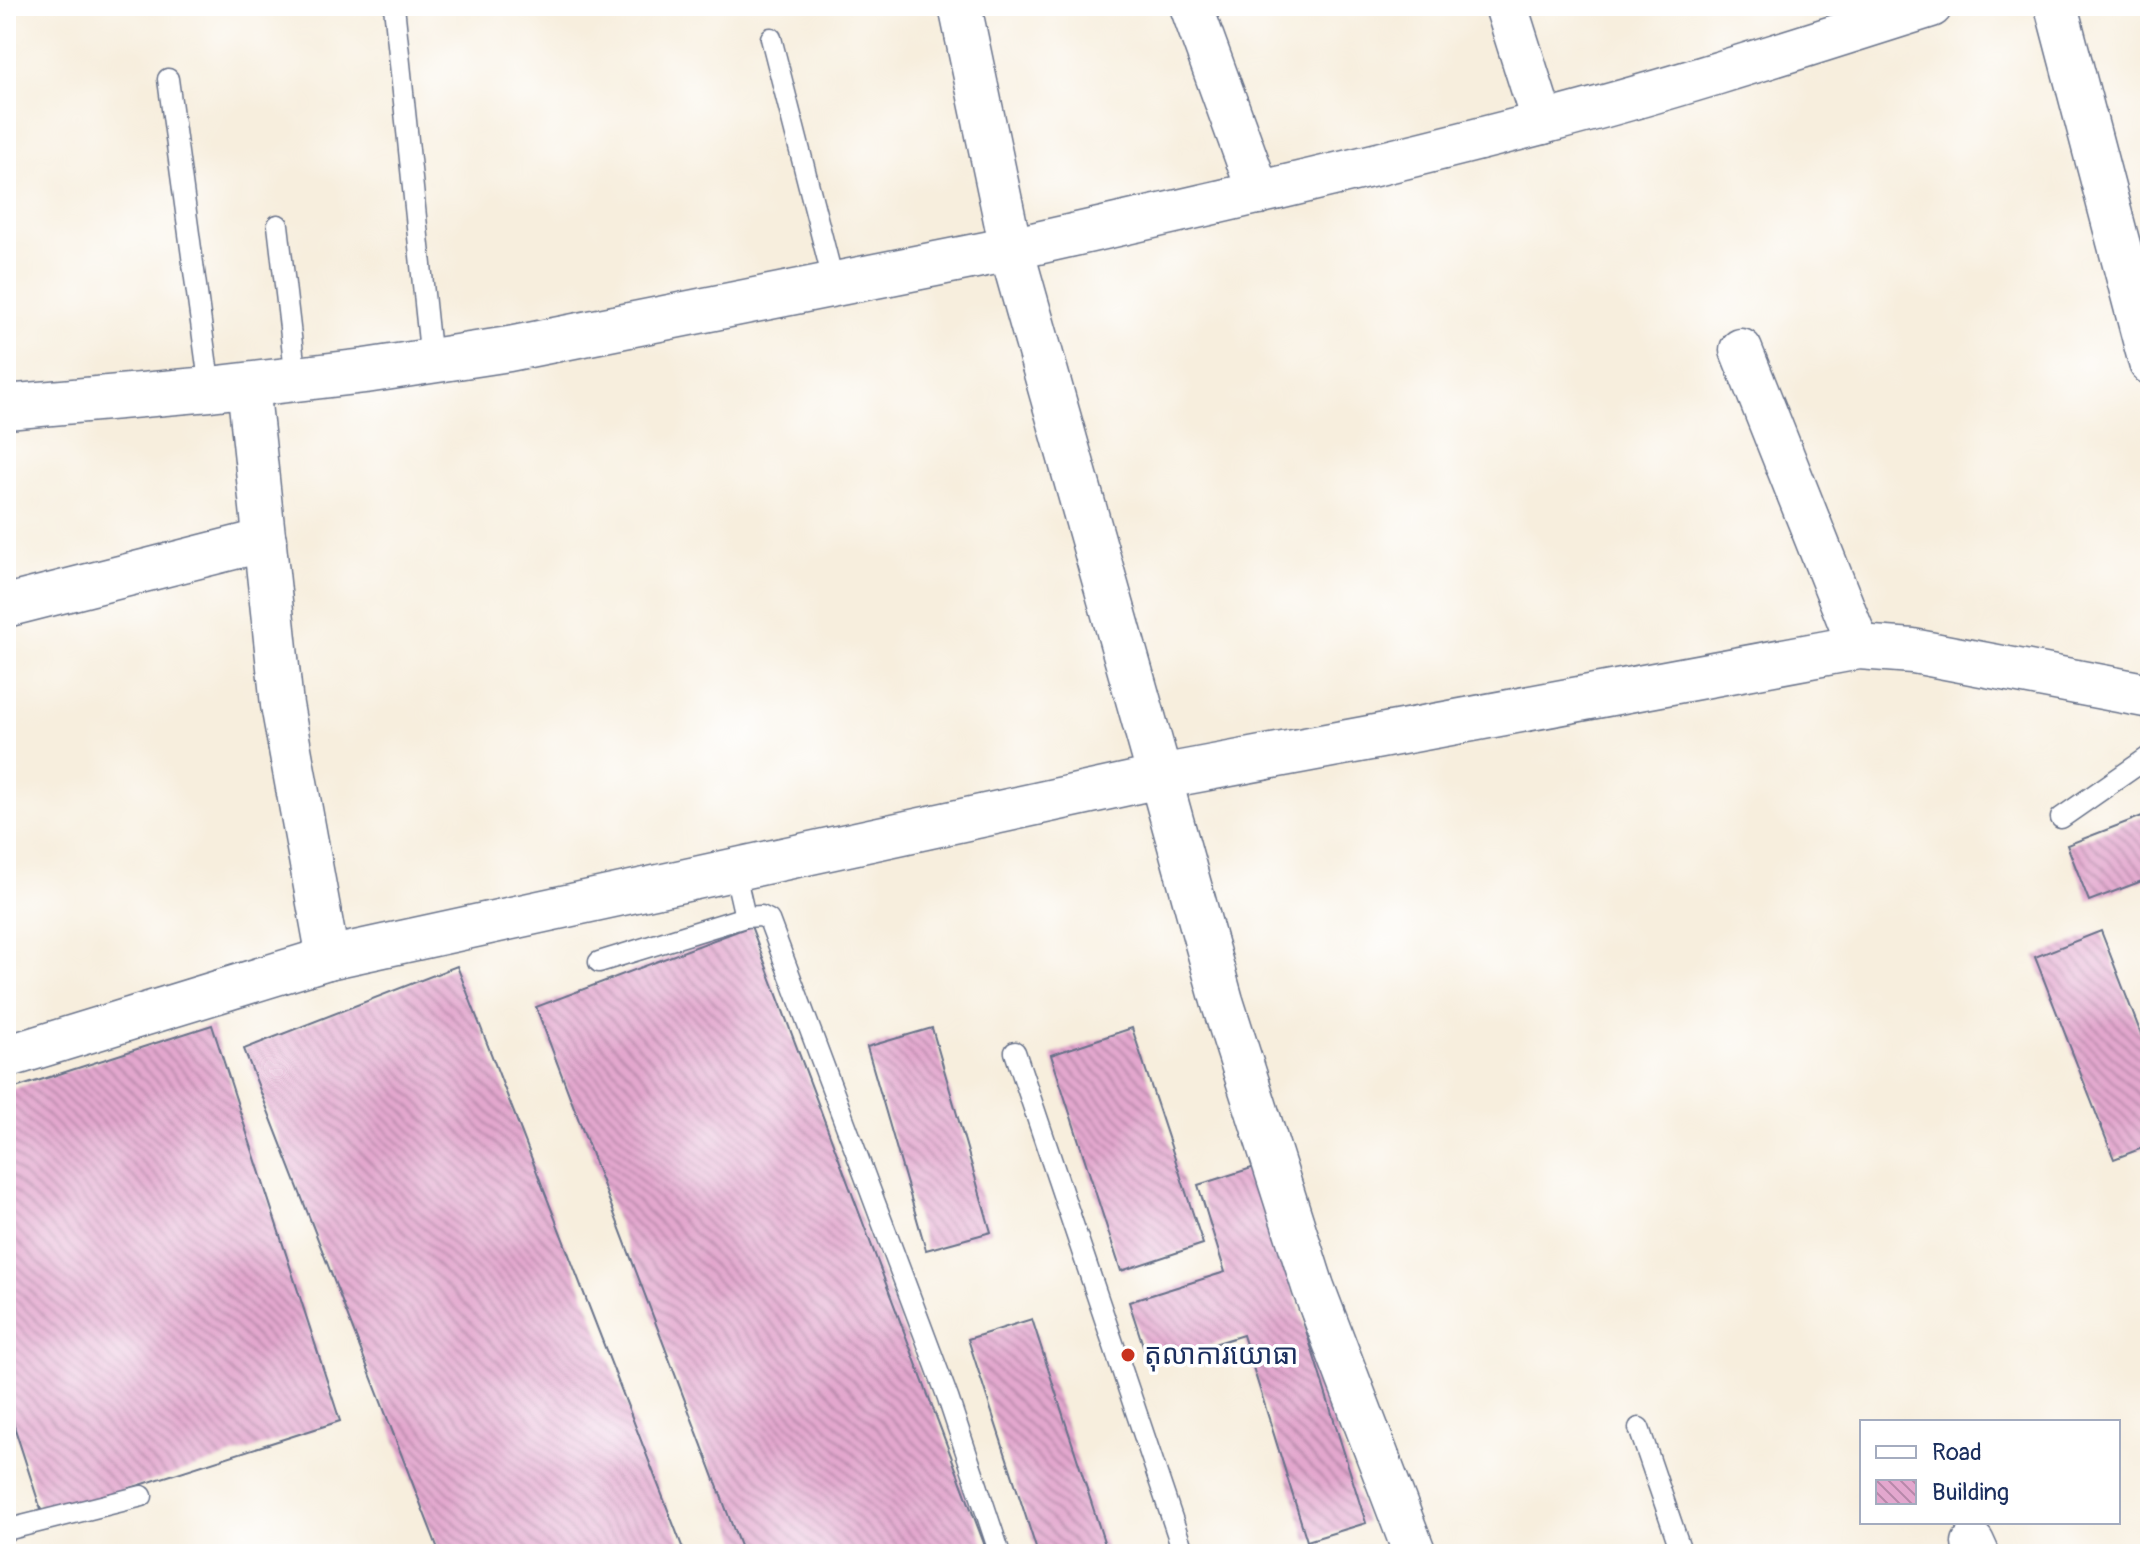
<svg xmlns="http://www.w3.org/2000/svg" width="2156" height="1560" viewBox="0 0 2156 1560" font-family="Pangolin,'Noto Sans Khmer',sans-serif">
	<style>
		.building { fill: url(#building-back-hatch) }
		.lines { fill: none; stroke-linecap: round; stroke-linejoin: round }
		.service-casing { stroke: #68728a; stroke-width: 23 }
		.minor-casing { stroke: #68728a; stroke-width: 45 }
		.tertiary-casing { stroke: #68728a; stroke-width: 47 }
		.service { stroke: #fff; stroke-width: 20 }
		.minor { stroke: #fff; stroke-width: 42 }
		.tertiary { stroke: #fff; stroke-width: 44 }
		.poi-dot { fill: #c8321e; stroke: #fff; stroke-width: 3 }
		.labels { text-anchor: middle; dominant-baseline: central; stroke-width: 7; stroke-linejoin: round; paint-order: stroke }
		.poi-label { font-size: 28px; fill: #1b2f5e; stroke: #fff; text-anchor: start }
	</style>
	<defs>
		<pattern id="building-back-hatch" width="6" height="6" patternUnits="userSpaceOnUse" patternTransform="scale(2)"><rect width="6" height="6" fill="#e3a7ce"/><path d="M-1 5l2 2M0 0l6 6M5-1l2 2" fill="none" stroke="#b788aa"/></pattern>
	</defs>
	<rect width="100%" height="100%" fill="#fff"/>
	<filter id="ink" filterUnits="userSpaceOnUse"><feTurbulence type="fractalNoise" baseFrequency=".0125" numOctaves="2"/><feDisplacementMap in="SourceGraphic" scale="16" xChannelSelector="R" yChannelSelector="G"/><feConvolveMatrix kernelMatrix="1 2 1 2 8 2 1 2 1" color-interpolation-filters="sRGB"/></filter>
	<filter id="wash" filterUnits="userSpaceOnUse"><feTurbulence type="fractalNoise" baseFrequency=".006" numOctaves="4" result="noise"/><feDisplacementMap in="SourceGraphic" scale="32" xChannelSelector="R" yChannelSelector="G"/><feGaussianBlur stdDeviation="1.8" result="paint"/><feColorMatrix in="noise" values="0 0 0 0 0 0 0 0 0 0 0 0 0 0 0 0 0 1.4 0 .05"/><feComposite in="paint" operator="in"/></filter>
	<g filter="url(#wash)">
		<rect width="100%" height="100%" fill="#f7eedd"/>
		<g id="blocks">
			<g class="building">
				<path d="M2150,813V878L2089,901L2067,845Z"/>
				<path d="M751,926L988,1554H743L536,1007Z"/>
				<path d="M2101,931L2150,1057V1145L2114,1159L2035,957Z"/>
				<path d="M457,966L685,1554H440L244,1049Z"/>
				<path d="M212,1025L340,1421L43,1516L6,1401V1091Z"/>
				<path d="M932,1028L991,1232L926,1250L867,1047Z"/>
				<path d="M1132,1028L1203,1244L1121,1271L1051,1055Z"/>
				<path d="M1255,1167L1366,1523L1307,1541L1243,1335L1149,1364L1129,1302L1225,1272L1198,1185Z"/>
				<path d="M1032,1319L1108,1554H1038L968,1339Z"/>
			</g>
		</g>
	</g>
	<g filter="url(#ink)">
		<use href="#blocks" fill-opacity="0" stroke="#68728a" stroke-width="2"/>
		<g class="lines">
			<defs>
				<g id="service">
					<path d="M394,6L431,361"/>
					<path d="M771,38L834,284"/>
					<path d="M168,79L210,389"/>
					<path d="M278,225L296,379"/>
					<path d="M2061,818L2150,756"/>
					<path d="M734,869L745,917"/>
					<path d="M599,962L745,917L761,916L769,920L948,1398L1000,1554"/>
					<path d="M1015,1052L1184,1554"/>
					<path d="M1639,1428L1682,1554"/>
					<path d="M6,1530L142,1496"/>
				</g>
				<g id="minor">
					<path d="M960,6L1011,249C1189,209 1366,169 1542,123C1673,89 1802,47 1931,6"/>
					<path d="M1191,6L1259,193"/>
					<path d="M1506,6L1543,123"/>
					<path d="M2056,6L2150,363"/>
					<path d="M1741,350L1859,647"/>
					<path d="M248,385L282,705L328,958"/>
					<path d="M6,606L265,540"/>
					<path d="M6,1057L328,958L1160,777L1222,1001L1313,1287L1415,1554"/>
					<path d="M1973,1543L1978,1554"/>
				</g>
				<path id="tertiary" d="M6,407L210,389L365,371L509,349L1011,249L1160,777L1859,647L1913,651L2150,696"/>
			</defs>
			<use href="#service" class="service-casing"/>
			<use href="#minor" class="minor-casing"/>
			<use href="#tertiary" class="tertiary-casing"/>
			<use href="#service" class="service"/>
			<use href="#minor" class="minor"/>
			<use href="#tertiary" class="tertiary"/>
		</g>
	</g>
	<circle class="poi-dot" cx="1128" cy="1355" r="8"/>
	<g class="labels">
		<g class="poi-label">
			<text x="1144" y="1355">តុលាការយោធា</text>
		</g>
	</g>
	<rect width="2156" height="1560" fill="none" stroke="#fff" stroke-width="32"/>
	<rect x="1860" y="1420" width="260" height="104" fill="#ffffff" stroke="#a4acbf" stroke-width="2"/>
	<rect x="1876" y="1446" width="40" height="12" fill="#ffffff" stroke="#a4acbf" stroke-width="2"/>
	<text x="1932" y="1460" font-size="24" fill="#1b2f5e">Road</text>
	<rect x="1876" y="1480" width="40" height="24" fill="url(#building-back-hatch)" stroke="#a4acbf" stroke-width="2"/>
	<text x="1932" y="1500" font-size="24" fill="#1b2f5e">Building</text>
</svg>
